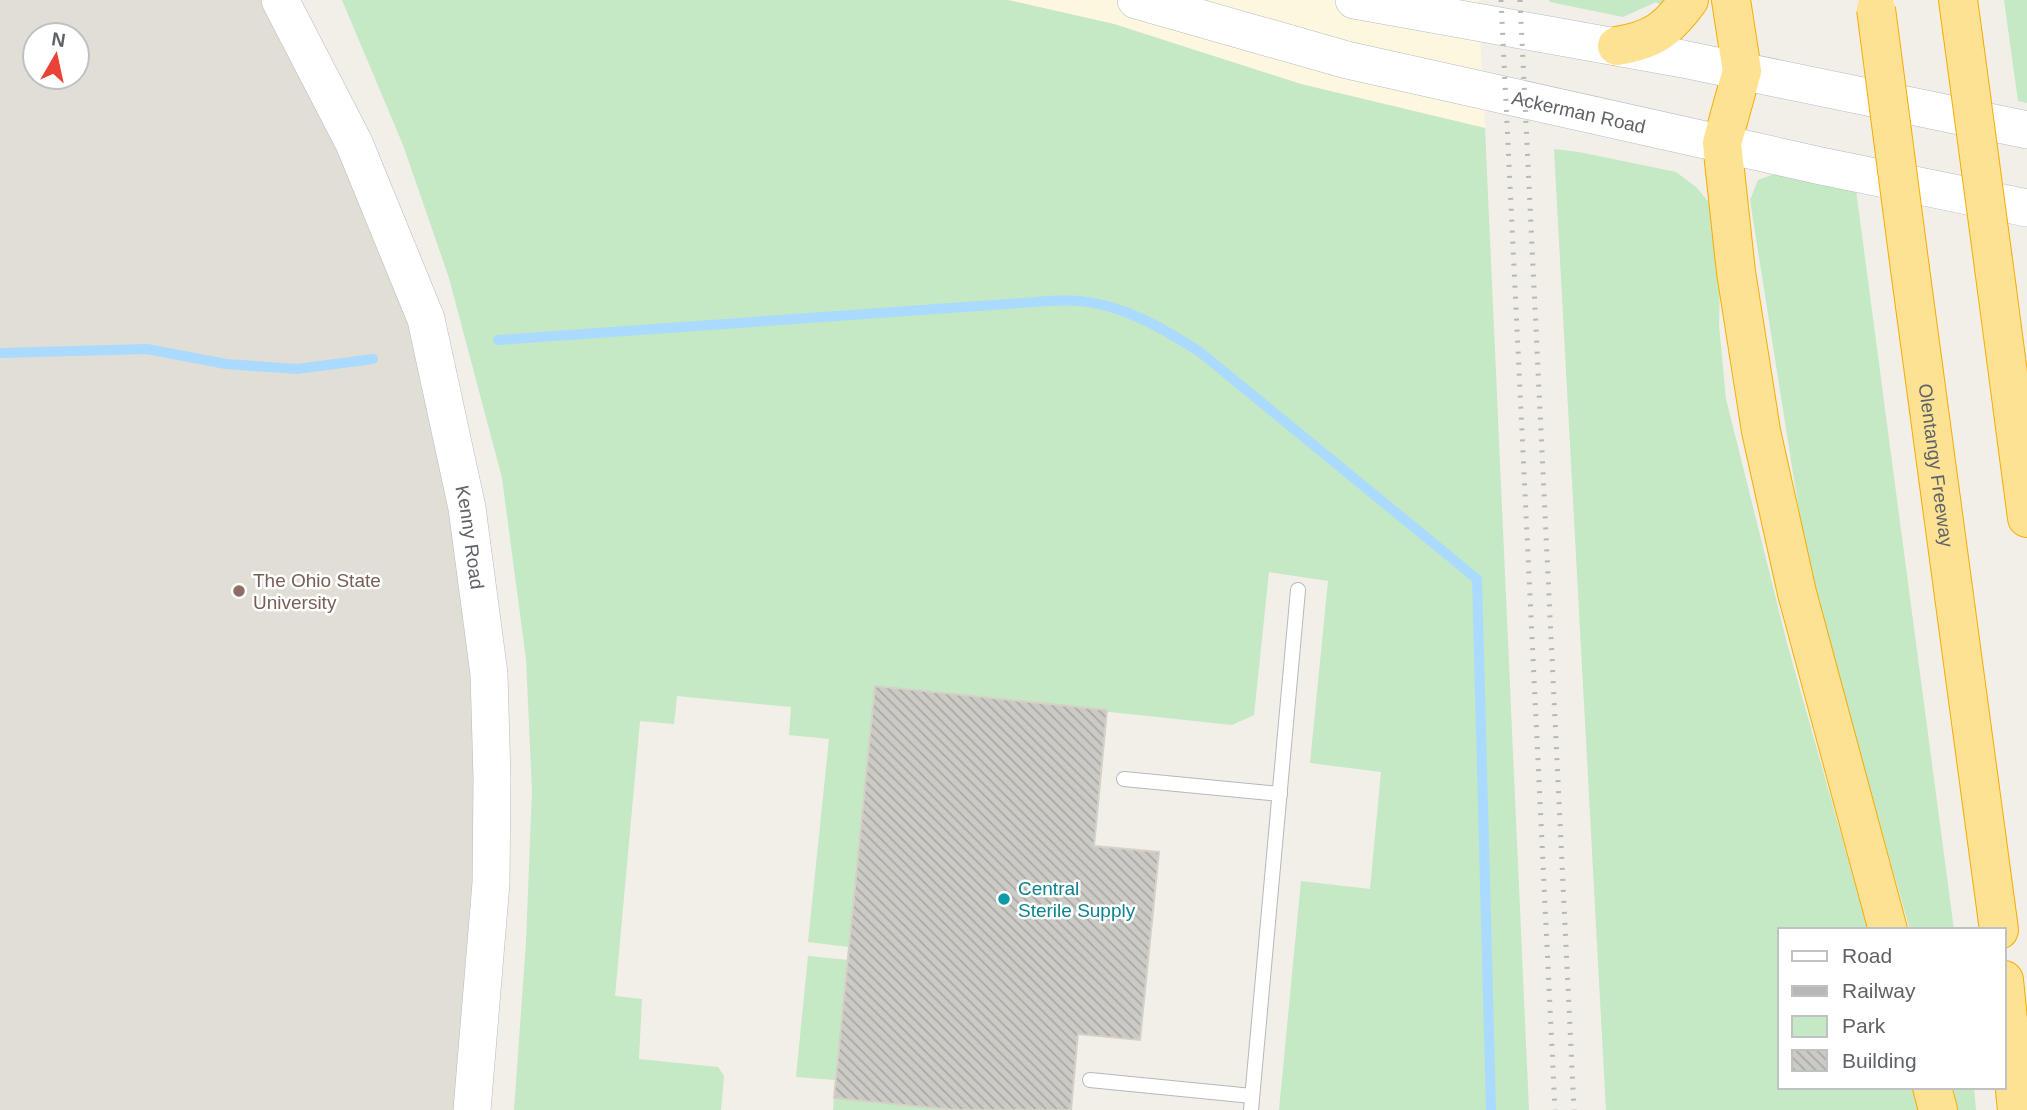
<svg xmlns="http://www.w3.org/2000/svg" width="2027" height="1110" viewBox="0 0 2027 1110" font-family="Helvetica,sans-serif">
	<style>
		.commercial { fill: #fef7e0 }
		.education { fill: #e1ded6; fill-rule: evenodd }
		.green { fill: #c5e8c5 }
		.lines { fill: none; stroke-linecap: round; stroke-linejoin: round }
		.stream { stroke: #aadaff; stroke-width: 10 }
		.building { fill: url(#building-back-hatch); stroke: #d6d1c6; stroke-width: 2 }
		.service-casing { stroke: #b5b8bc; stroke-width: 16 }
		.secondary-casing { stroke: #b6babf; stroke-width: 38 }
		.motorway-casing { stroke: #f9ab00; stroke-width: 40 }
		.service { stroke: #fff; stroke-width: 14 }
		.secondary { stroke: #fff; stroke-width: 37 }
		.motorway { stroke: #fde293; stroke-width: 38 }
		.rail { stroke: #b6b7b8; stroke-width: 5; stroke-dasharray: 2 9; stroke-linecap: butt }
		.motorway-bridge-casing { stroke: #f9ab00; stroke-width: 40; stroke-linecap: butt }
		.motorway-bridge { stroke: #fde293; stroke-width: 38 }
		.education-dot { fill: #8d6e63; stroke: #fff; stroke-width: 2.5 }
		.culture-dot { fill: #0f9aa8; stroke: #fff; stroke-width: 2.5 }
		.labels { text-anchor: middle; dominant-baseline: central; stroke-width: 5; stroke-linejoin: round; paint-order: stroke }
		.street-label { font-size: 19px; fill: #5f6368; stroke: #fff }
		.education-label { font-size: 19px; fill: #785e54; stroke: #fff; text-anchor: start }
		.culture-label { font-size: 19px; fill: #0d838f; stroke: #fff; text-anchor: start }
	</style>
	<defs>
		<pattern id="building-back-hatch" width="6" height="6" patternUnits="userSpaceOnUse" patternTransform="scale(1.75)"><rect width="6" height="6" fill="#cccac5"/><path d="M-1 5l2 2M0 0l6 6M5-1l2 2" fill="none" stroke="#a9a8a4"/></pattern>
	</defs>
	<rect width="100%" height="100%" fill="#f1efe8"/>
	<path class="commercial" d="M1008,0H1478L1485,128L1301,84L1114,24Z"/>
	<path class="education" d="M0,0H280L426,319L489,674L472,1110H0ZM35,35H77V77H35Z"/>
	<g class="green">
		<path d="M342,0H1008L1114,24L1301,84L1485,128L1529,1110H1279L1301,881L1370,889L1381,772L1310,763L1328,581L1269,572L1254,715L1232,725L875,687L849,947L808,942L829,739L789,735L791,707L677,696L674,724L640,721L615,996L642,999L639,1059L718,1067L724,1076L721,1110H514L526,942L532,790L526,659L502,478L449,278L403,145Z"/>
		<path d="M1549,0H1674L1666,9L1656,2L1623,17L1550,2Z"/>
		<path d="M2004,0H2027V103L2018,101Z"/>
		<path d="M1554,149L1579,152L1676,172L1696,187L1708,201L1721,240L1719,325L1726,399L1787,643L1868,930H1780V1087H1914L1919,1110H1606Z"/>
		<path d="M1777,173L1856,190L1954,930H1910L1871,794L1804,543L1750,200L1758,180Z"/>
		<path d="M808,956L848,960L835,1080L796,1077Z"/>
		<path d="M1953,1087H1974L1976,1110H1958Z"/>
		<path d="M834,1098L955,1110H833Z"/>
	</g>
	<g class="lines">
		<g class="stream">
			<path d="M498,340L1020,303C1039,302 1061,299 1080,301C1124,305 1164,329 1200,352L1477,579L1491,1110"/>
			<path d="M0,353L147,349L226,364L297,369L373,359"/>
		</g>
	</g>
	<path class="building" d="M875,686L1107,710L1094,846L1159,852L1140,1040L1078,1034L1071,1110H955L834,1098Z"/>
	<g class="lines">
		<defs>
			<g id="service">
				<path d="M1124,779L1280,794"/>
				<path d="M1090,1080L1252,1096"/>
				<path d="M1251,1110L1298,590"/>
			</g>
			<g id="secondary">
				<path id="s1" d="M280,0L354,143L426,319L467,508L489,674L492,778L491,883L472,1110"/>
				<path id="s2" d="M1136,0L1347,60L1821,166L2027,208"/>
				<path d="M1354,0L1683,59L2027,130"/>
			</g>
			<g id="motorway">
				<path d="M1731,0L1742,71L1722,143L1736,272L1761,431L1797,593L1888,930"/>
				<path d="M1958,0L1962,29"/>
				<path d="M1617,46C1653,40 1667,30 1689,0"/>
				<path id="s3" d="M1910,269L1999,930"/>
				<path d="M1997,290L2027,518"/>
				<path d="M2004,980L2017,1110"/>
				<path d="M1932,1087L1938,1110"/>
			</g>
		</defs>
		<use href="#service" class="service-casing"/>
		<use href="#secondary" class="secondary-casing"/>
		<use href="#motorway" class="motorway-casing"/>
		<use href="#service" class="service"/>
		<use href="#secondary" class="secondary"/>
		<use href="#motorway" class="motorway"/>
		<g class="rail">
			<path d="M1501,0L1555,1110"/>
			<path d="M1520,0L1574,1110"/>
		</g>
		<defs>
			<g id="motorway-bridge">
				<path d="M1876,9L1910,269"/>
				<path d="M1962,29L1997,290"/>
			</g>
		</defs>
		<use href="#motorway-bridge" class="motorway-bridge-casing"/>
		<use href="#motorway-bridge" class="motorway-bridge"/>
	</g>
	<circle class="education-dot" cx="239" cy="591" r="7"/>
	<circle class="culture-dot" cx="1004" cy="899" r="7"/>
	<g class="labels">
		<g class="street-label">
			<text stroke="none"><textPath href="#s2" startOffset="457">Ackerman Road</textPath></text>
			<text stroke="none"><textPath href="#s3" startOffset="198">Olentangy Freeway</textPath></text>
			<text stroke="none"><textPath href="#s1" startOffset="574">Kenny Road</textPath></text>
		</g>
		<g class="education-label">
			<text x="253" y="580">The Ohio State<tspan x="253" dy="22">University</tspan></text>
		</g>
		<g class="culture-label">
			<text x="1018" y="888">Central<tspan x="1018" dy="22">Sterile Supply</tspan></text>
		</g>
	</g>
	<rect x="1778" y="928" width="228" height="161" fill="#ffffff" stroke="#bfc1c3" stroke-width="2"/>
	<rect x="1792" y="951" width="35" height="10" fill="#ffffff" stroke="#bfc1c3" stroke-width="2"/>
	<text x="1842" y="963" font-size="21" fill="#5f6368">Road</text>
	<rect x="1792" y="986" width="35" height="10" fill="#b6b7b8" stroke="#bfc1c3" stroke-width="2"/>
	<text x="1842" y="998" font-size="21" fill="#5f6368">Railway</text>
	<rect x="1792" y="1016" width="35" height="21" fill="#c5e8c5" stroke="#bfc1c3" stroke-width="2"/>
	<text x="1842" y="1033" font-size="21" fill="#5f6368">Park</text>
	<rect x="1792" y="1050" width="35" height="21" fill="url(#building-back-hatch)" stroke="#bfc1c3" stroke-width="2"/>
	<text x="1842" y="1068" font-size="21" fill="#5f6368">Building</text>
	<g transform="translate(56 56) rotate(9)"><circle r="33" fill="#ffffff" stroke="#bfc1c3" stroke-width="2"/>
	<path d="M0-5L12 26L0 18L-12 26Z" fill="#ea4335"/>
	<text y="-10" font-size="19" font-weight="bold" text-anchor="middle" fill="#5f6368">N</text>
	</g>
</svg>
